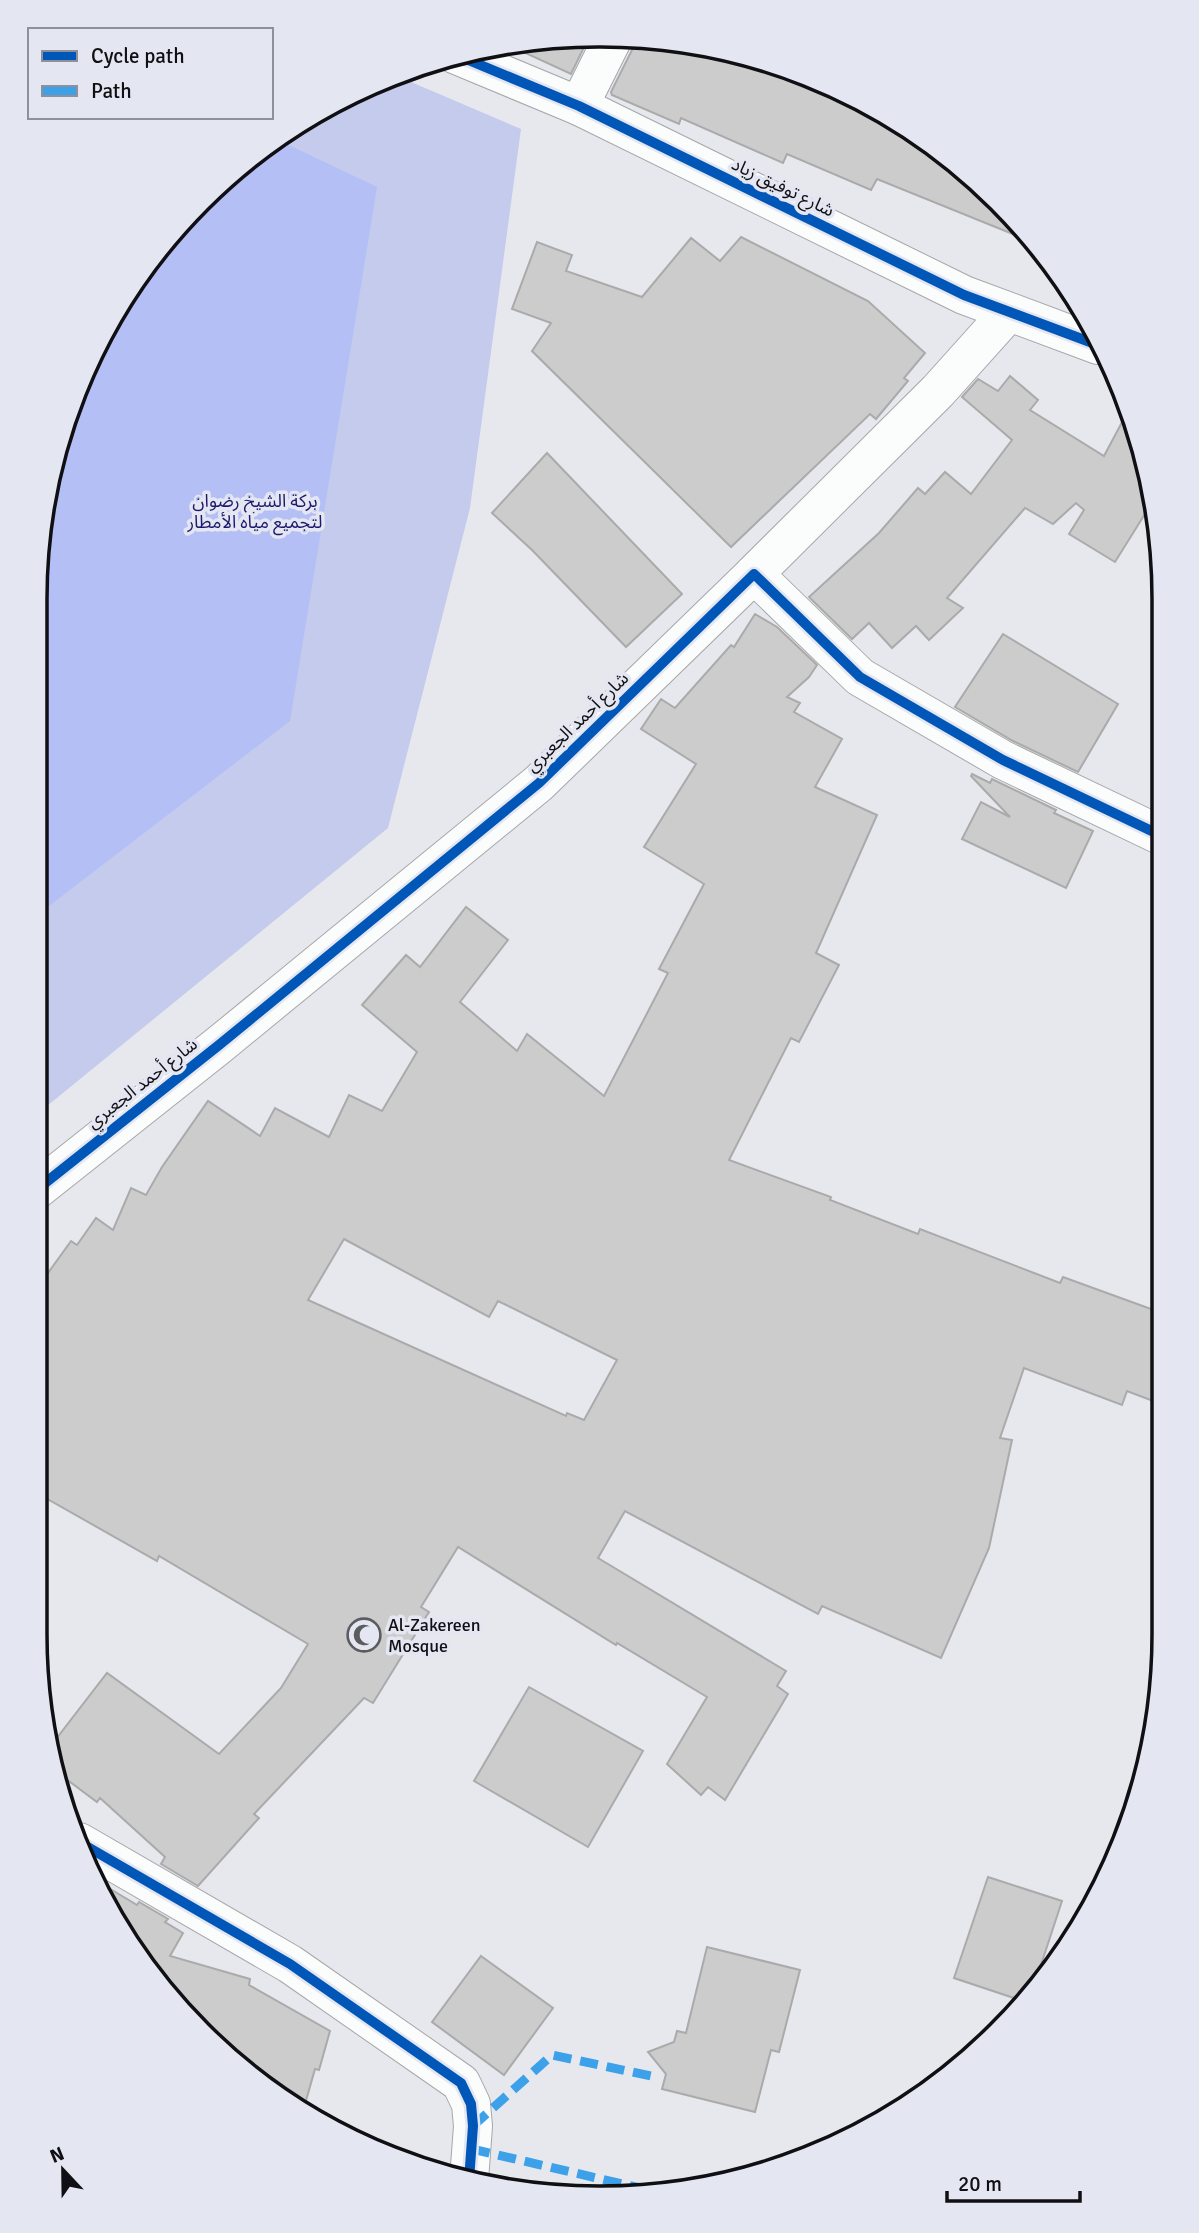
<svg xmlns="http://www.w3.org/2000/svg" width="1199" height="2233" viewBox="0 0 1199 2233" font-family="Signika,'Noto Sans Arabic',sans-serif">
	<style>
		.green { fill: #c4cbec }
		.water { fill: #b4bff6 }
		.building { fill: #ccc; stroke: #aaaaab; stroke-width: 2; fill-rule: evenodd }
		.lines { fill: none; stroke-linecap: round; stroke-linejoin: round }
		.minor-casing { stroke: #a6a7ab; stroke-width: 40 }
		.minor { stroke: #fbfcfc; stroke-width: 38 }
		.quiet { stroke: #3da1ea; stroke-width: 9; stroke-dasharray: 18 9; stroke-linecap: butt }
		.cycleway-casing { stroke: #e4e6f1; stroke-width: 15 }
		.cycleway { stroke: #0057b8; stroke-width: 10 }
		.labels { text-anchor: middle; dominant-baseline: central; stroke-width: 7; stroke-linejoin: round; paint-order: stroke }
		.street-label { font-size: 18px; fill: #101014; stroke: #e4e6f1 }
		.park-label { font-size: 18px; fill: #1d196f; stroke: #e4e6f1 }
		.poi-label { font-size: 18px; fill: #101014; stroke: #e4e6f1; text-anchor: start }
		.rim { fill: none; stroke: #101014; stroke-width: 3.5 }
	</style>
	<rect width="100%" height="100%" fill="#e7e8ee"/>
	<path class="green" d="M397,76L521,129L470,508L388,828L36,1115V563L54,453L110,318L175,228L256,152L349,93Z"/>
	<path class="water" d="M276,139L377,187L290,721L36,916V563L54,453L110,318L175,228L256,152Z"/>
	<g class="building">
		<path d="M562,36L589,37L571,74L508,45Z"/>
		<path d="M635,39L673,40L780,65L881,110L972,175L1030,241L877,179L871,190L787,154L783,163L681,118L679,124L612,95L611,92L633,48Z"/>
		<path d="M741,237L868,301L925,353L904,378L908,381L876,419L870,414L731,547L532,351L551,323L512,309L537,242L572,255L566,271L642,297L691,238L720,261Z"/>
		<path d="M1010,376L1038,400L1030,410L1104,456L1129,409L1134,418L1153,501L1115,562L1069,534L1084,510L1076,503L1053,524L1025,508L947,598L963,608L929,640L916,626L892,648L869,623L852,639L809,597L879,533L918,488L925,494L945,472L971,494L1012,440L962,397L978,379L998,391Z"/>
		<path d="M547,453L682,594L626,647L532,550L492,513Z"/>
		<path d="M755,614L777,627L817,665L809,677L787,697L800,703L794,712L842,739L815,787L877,815L816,953L839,965L799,1042L791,1038L729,1160L831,1197L830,1200L918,1234L920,1229L1060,1283L1063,1277L1162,1313V1378L1153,1401L1127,1391L1122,1405L1024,1368L1000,1438L1012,1440L989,1548L941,1658L822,1606L818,1614L625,1511L598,1558L786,1671L777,1686L788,1694L725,1800L708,1787L701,1795L667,1764L707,1697L617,1643L616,1645L458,1547L421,1607L429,1612L373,1703L364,1698L254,1814L259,1818L198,1886L161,1864L165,1857L100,1798L97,1802L58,1773L53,1743L107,1673L219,1754L281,1688L308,1644L159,1556L157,1561L35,1492V1264L48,1273L71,1241L77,1245L96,1218L113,1230L131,1188L146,1195L162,1167L208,1101L260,1136L275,1108L329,1137L349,1095L382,1111L417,1052L362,1005L406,955L420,967L466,907L508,940L460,1002L517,1051L527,1034L604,1096L668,973L659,969L704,884L644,847L696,764L641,729L661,699L675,708L731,645L734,647ZM344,1239L489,1317L498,1301L617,1360L584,1420L567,1413L566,1416L308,1300Z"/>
		<path d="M1003,634L1118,704L1078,772L1013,741L955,707Z"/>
		<path d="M972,774L990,783L992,779L1056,810L1054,813L1093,831L1066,888L962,839L981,802L1010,817L971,776Z"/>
		<path d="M529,1687L643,1751L588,1847L474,1781Z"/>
		<path d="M988,1877L1062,1901L1036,1980L1020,2000L954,1978Z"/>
		<path d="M102,1884L137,1905L139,1902L168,1919L165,1922L183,1933L170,1956L250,1979L249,1985L330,2031L319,2070L315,2069L303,2111L286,2103L152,1977Z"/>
		<path d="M707,1947L800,1970L779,2052L771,2050L755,2112L662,2089L666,2074L648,2052L674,2042L677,2031L686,2033Z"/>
		<path d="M481,1956L553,2008L504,2075L432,2022Z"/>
	</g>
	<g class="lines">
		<defs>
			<g id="minor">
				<path d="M454,54L579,106L964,295L1098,345"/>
				<path d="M579,106L613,38"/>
				<path d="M754,574L938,391L1008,313"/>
				<path d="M35,1191L219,1045L539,783L754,574L860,677L1003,760L1160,835"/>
				<path d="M79,1842L290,1964L461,2083L471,2104L473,2126L469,2180"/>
			</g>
		</defs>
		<use href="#minor" class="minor-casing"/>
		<use href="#minor" class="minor"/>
		<g class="quiet">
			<path d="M473,2126L552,2055L651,2076"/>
			<path d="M472,2149L657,2192"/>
		</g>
		<defs>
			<g id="cycleway">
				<path d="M454,54L579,106L964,295L1098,345"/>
				<path d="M35,1191L219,1045L539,783L754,574L860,677L1003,760L1160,835"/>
				<path d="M79,1842L290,1964L461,2083L471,2104L473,2126L469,2180"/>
			</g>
		</defs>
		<use href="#cycleway" class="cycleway-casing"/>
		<use href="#cycleway" class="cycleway"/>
	</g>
	<defs>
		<symbol id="mosque-ring" viewBox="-11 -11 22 22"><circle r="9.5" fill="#e4e6f1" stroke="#5b5c60" stroke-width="1.5"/><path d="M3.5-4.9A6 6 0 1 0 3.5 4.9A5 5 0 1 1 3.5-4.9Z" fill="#5b5c60"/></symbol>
	</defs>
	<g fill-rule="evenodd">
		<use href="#mosque-ring" x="345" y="1616" width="38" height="38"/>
	</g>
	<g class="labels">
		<g class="street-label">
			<text transform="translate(783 187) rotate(26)">شارع توفيق زياد</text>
			<text transform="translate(577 722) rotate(-44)">شارع أحمد الجعبري</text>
			<text transform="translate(142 1083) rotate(-38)">شارع أحمد الجعبري</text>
		</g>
		<g class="park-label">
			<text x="255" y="501">بركة الشيخ رضوان<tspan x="255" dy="21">لتجميع مياه الأمطار</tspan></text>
		</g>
		<g class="poi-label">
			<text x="388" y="1625">Al-Zakereen<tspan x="388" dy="21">Mosque</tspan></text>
		</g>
	</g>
	<path d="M0 0H1199V2233H0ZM599 47H600A552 552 0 0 1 1152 599V1634A552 552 0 0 1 600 2186H599A552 552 0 0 1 47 1634V599A552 552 0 0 1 599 47Z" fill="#e4e6f1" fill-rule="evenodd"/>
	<path class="rim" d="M599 47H600A552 552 0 0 1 1152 599V1634A552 552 0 0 1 600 2186H599A552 552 0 0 1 47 1634V599A552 552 0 0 1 599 47Z"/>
	<rect x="28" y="28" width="245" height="91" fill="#e4e6f1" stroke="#8f9099" stroke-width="2"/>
	<rect x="42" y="51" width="35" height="10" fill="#0057b8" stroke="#8f9099" stroke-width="2"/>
	<text x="91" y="63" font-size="21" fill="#101014">Cycle path</text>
	<rect x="42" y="86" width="35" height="10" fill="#3da1ea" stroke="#8f9099" stroke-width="2"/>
	<text x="91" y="98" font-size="21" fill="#101014">Path</text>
	<g transform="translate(63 2170) rotate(338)" stroke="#e4e6f1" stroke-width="5" paint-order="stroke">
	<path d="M0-5L12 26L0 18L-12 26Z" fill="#101014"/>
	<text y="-10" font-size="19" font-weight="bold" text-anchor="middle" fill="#101014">N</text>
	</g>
	<path d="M947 2191v10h133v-10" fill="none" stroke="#101014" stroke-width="3.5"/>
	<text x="958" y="2191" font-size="21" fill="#101014" stroke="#e4e6f1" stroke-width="5" paint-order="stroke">20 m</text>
</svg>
